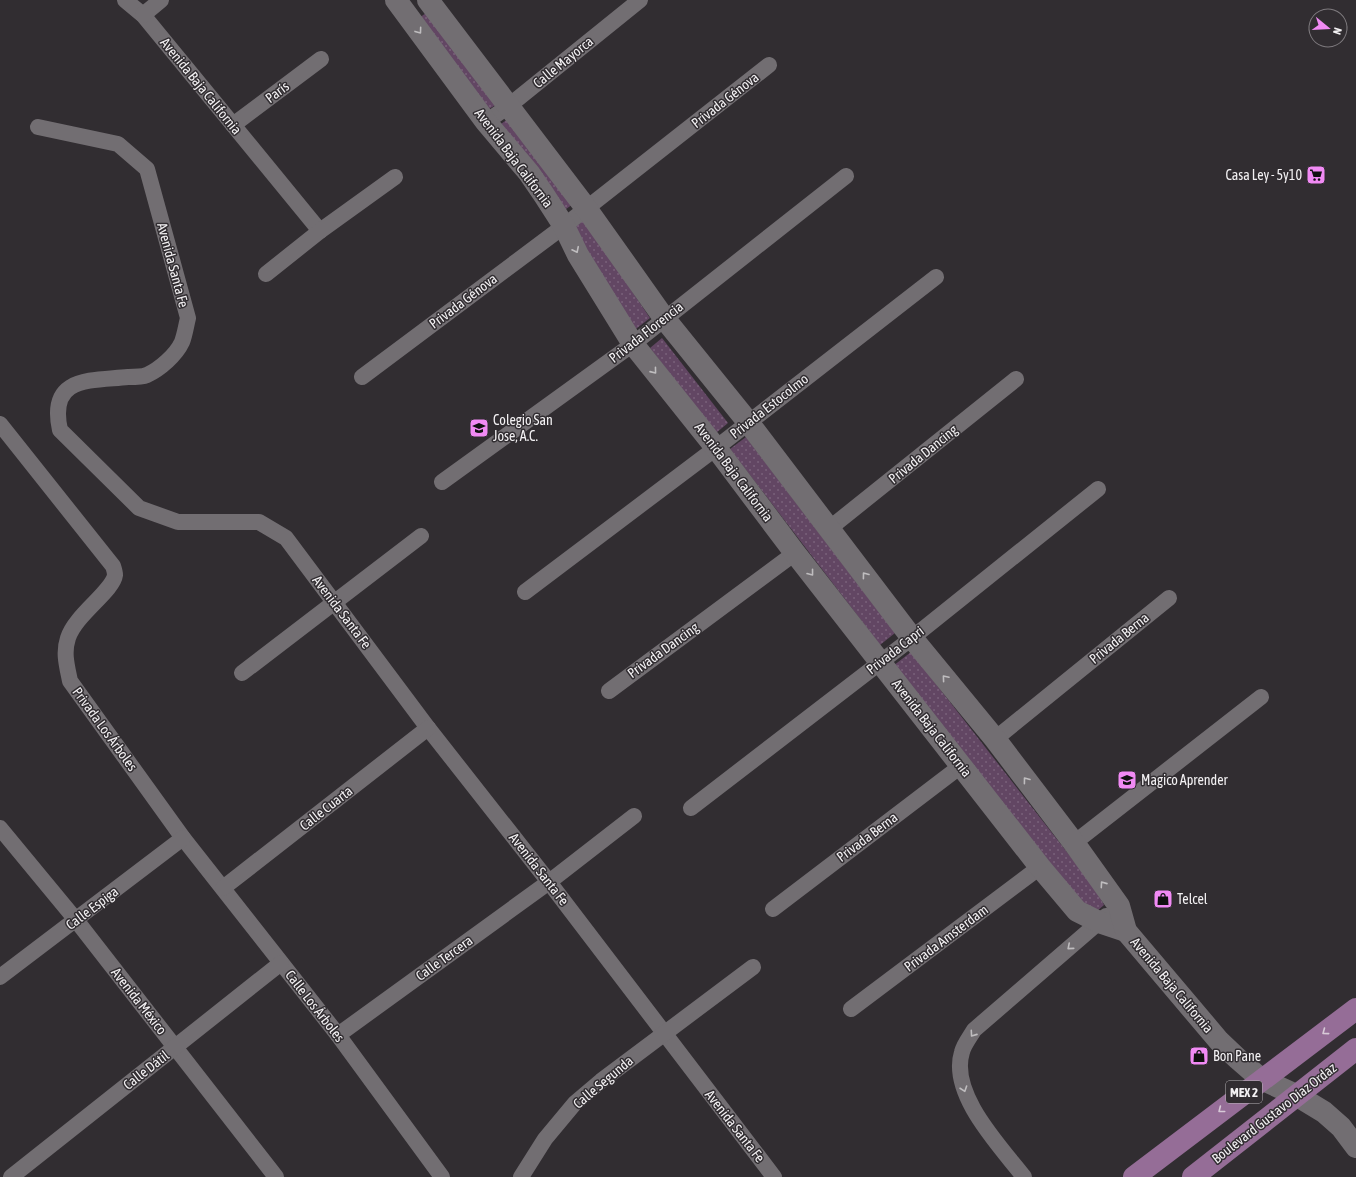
<svg xmlns="http://www.w3.org/2000/svg" width="1356" height="1177" viewBox="0 0 1356 1177" font-family="'Asap Condensed',sans-serif">
	<style>
		.park { fill: url(#park-dots) }
		.lines { fill: none; stroke-linecap: round; stroke-linejoin: round }
		.street { stroke: #726e72; stroke-width: 16 }
		.secondary { stroke: #726e72; stroke-width: 22 }
		.primary { stroke: #956d97; stroke-width: 22 }
		.oneway { stroke: #bfbdbf }
		.oneway2 { stroke: #d7c9d7 }
		.labels { text-anchor: middle; dominant-baseline: central; stroke-width: 3; stroke-linejoin: round; paint-order: stroke }
		.shield { fill: #312d31; stroke: #b9b6b9; stroke-width: 1 }
		.shield-label { font-size: 13px; font-weight: bold; fill: #f3f1f3 }
		.street-label { font-size: 14px; fill: #f3f1f3; stroke: #312d31 }
		.poi-label { font-size: 14px; fill: #f3f1f3; stroke: #312d31; text-anchor: start }
	</style>
	<defs>
		<pattern id="park-dots" width="8" height="8" patternUnits="userSpaceOnUse"><rect width="8" height="8" fill="#624663"/><path d="M2 2h.1M6 6h.1" fill="none" stroke="#79617a" stroke-width="1.8" stroke-linecap="round"/></pattern>
	</defs>
	<rect width="100%" height="100%" fill="#312d31"/>
	<g class="park">
		<path d="M426,13L497,104L486,111L419,18Z"/>
		<path d="M508,119L573,204L562,212L498,126Z"/>
		<path d="M584,220L650,318L632,332L573,228Z"/>
		<path d="M662,338L728,423L716,433L650,348Z"/>
		<path d="M746,437L895,633L880,645L730,449Z"/>
		<path d="M911,652L1095,888L1104,905L1096,912L1075,900L893,666Z"/>
	</g>
	<g class="lines">
		<g class="street">
			<path d="M125,0L143,15L320,231"/>
			<path d="M143,15L161,0"/>
			<path d="M486,122L510,105L640,0"/>
			<path d="M233,125L321,59"/>
			<path d="M38,127L118,144L147,169L188,318C186,326 185,334 182,342C176,355 160,369 147,375C142,377 134,377 128,377C90,381 48,376 60,430L139,508L178,522H259L286,538L428,728L549,882L774,1177"/>
			<path d="M266,274L320,231L395,177"/>
			<path d="M362,377L564,226L769,65"/>
			<path d="M0,424L113,566C114,569 115,572 115,575C113,591 75,615 68,638C63,653 67,666 70,681L183,838L338,1035L442,1177"/>
			<path d="M442,482L633,344L846,176"/>
			<path d="M830,528L1016,379"/>
			<path d="M525,592L716,448L936,277"/>
			<path d="M242,673L421,536"/>
			<path d="M609,691L795,553"/>
			<path d="M995,739L1169,598"/>
			<path d="M691,808L912,638L1098,489"/>
			<path d="M0,828L76,920L276,1177"/>
			<path d="M1074,843L1261,697"/>
			<path d="M223,888L428,728"/>
			<path d="M773,909L961,766"/>
			<path d="M0,977L183,838"/>
			<path d="M851,1009L1040,867"/>
			<path d="M338,1035L549,882L634,816"/>
			<path d="M11,1177L281,963"/>
			<path d="M521,1177L545,1139L575,1103L601,1081L753,967"/>
			<path d="M1024,1177C1000,1146 949,1094 962,1052C964,1044 970,1037 974,1030L1106,916"/>
		</g>
		<g class="secondary">
			<path d="M396,0L486,122L529,173L544,195L564,226L578,255L633,344L716,448L795,553L1040,867L1077,911L1099,922L1126,931"/>
			<path d="M428,0L586,208L664,318L748,422L912,638L995,739L1074,843L1119,906L1126,931L1219,1041L1238,1059L1261,1079L1296,1095L1324,1112L1341,1127L1356,1147"/>
		</g>
		<g class="primary">
			<path d="M1134,1177L1356,1009"/>
			<path d="M1193,1177L1356,1049"/>
		</g>
	</g>
	<defs><path id="oneway-chevron" d="M-2-3.5L2.5 0L-2 3.5" fill="none" stroke-width="1.6" stroke-linecap="round" stroke-linejoin="round"/></defs>
	<g class="oneway">
		<use href="#oneway-chevron" transform="translate(419 31) rotate(54)"/>
		<use href="#oneway-chevron" transform="translate(576 250) rotate(64)"/>
		<use href="#oneway-chevron" transform="translate(654 371) rotate(51)"/>
		<use href="#oneway-chevron" transform="translate(811 573) rotate(52)"/>
		<use href="#oneway-chevron" transform="translate(865 575) rotate(-127)"/>
		<use href="#oneway-chevron" transform="translate(945 678) rotate(-130)"/>
		<use href="#oneway-chevron" transform="translate(1026 780) rotate(-127)"/>
		<use href="#oneway-chevron" transform="translate(1103 884) rotate(-125)"/>
		<use href="#oneway-chevron" transform="translate(1070 947) rotate(139)"/>
		<use href="#oneway-chevron" transform="translate(973 1034) rotate(125)"/>
		<use href="#oneway-chevron" transform="translate(964 1089) rotate(71)"/>
	</g>
	<g class="oneway2">
		<use href="#oneway-chevron" transform="translate(1325 1032) rotate(143)"/>
		<use href="#oneway-chevron" transform="translate(1221 1110) rotate(142)"/>
	</g>
	<defs>
		<symbol id="supermarket-square" viewBox="-11 -11 22 22"><rect x="-9" y="-9" width="18" height="18" rx="4" fill="#f18af4" stroke="#312d31"/><path d="M-6-5.5h2.5l.6 2H6L4.5 2H-2.5L-4.4-4H-6ZM-1.5 3.2a1.3 1.3 0 1 0 .1 0ZM3 3.2a1.3 1.3 0 1 0 .1 0Z" fill="#111"/></symbol>
		<symbol id="school-square" viewBox="-11 -11 22 22"><rect x="-9" y="-9" width="18" height="18" rx="4" fill="#f18af4" stroke="#312d31"/><path d="M0-5L7-2L0 1L-7-2ZM-4 1L0 2.5L4 1V4Q0 6-4 4Z" fill="#111"/></symbol>
		<symbol id="shop-square" viewBox="-11 -11 22 22"><rect x="-9" y="-9" width="18" height="18" rx="4" fill="#f18af4" stroke="#312d31"/><path d="M-5-2.5h2.3a2.7 3.5 0 0 1 5.4 0H5L5.5 6h-11ZM-1.5-2.5h3a1.5 2.3 0 0 0-3 0Z" fill="#111"/></symbol>
	</defs>
	<g fill-rule="evenodd">
		<use href="#supermarket-square" x="1305" y="164" width="22" height="22"/>
		<use href="#school-square" x="468" y="417" width="22" height="22"/>
		<use href="#school-square" x="1116" y="769" width="22" height="22"/>
		<use href="#shop-square" x="1152" y="888" width="22" height="22"/>
		<use href="#shop-square" x="1188" y="1045" width="22" height="22"/>
	</g>
	<g class="labels">
		<rect class="shield" x="1226" y="1081" width="36" height="22" rx="3"/>
		<g class="shield-label">
			<text x="1244" y="1092">MEX 2</text>
		</g>
		<g class="street-label">
			<text transform="translate(563 62) rotate(-39)">Calle Mayorca</text>
			<text transform="translate(201 86) rotate(51)">Avenida Baja California</text>
			<text transform="translate(277 92) rotate(-37)">París</text>
			<text transform="translate(725 100) rotate(-38)">Privada Génova</text>
			<text transform="translate(514 158) rotate(53)">Avenida Baja California</text>
			<text transform="translate(173 265) rotate(75)">Avenida Santa Fe</text>
			<text transform="translate(463 301) rotate(-37)">Privada Génova</text>
			<text transform="translate(646 332) rotate(-38)">Privada Florencia</text>
			<text transform="translate(769 406) rotate(-38)">Privada Estocolmo</text>
			<text transform="translate(923 454) rotate(-39)">Privada Dancing</text>
			<text transform="translate(734 472) rotate(53)">Avenida Baja California</text>
			<text transform="translate(342 612) rotate(53)">Avenida Santa Fe</text>
			<text transform="translate(1119 638) rotate(-39)">Privada Berna</text>
			<text transform="translate(663 650) rotate(-36)">Privada Dancing</text>
			<text transform="translate(895 650) rotate(-38)">Privada Capri</text>
			<text transform="translate(932 728) rotate(52)">Avenida Baja California</text>
			<text transform="translate(105 729) rotate(54)">Privada Los Árboles</text>
			<text transform="translate(326 808) rotate(-38)">Calle Cuarta</text>
			<text transform="translate(867 837) rotate(-37)">Privada Berna</text>
			<text transform="translate(539 869) rotate(52)">Avenida Santa Fe</text>
			<text transform="translate(92 908) rotate(-37)">Calle Espiga</text>
			<text transform="translate(946 938) rotate(-37)">Privada Amsterdam</text>
			<text transform="translate(444 958) rotate(-36)">Calle Tercera</text>
			<text transform="translate(1172 985) rotate(50)">Avenida Baja California</text>
			<text transform="translate(139 1001) rotate(52)">Avenida México</text>
			<text transform="translate(315 1006) rotate(52)">Calle Los Árboles</text>
			<text transform="translate(146 1070) rotate(-38)">Calle Dátil</text>
			<text transform="translate(603 1082) rotate(-40)">Calle Segunda</text>
			<text transform="translate(1274 1113) rotate(-38)">Boulevard Gustavo Díaz Ordaz</text>
			<text transform="translate(735 1126) rotate(52)">Avenida Santa Fe</text>
		</g>
		<g class="poi-label">
			<text x="1302" y="175" text-anchor="end">Casa Ley - 5y10</text>
			<text x="493" y="420">Colegio San<tspan x="493" dy="16">Jose, A.C.</tspan></text>
			<text x="1141" y="780">Magico Aprender</text>
			<text x="1177" y="899">Telcel</text>
			<text x="1213" y="1056">Bon Pane</text>
		</g>
	</g>
	<g transform="translate(1328 28) rotate(108)"><circle r="19" fill="#312d31" stroke="#7f7b7f"/>
	<path d="M0-3L7 15L0 10L-7 15Z" fill="#f18af4"/>
	<text y="-6" font-size="11" font-weight="bold" text-anchor="middle" fill="#f3f1f3">N</text>
	</g>
</svg>
